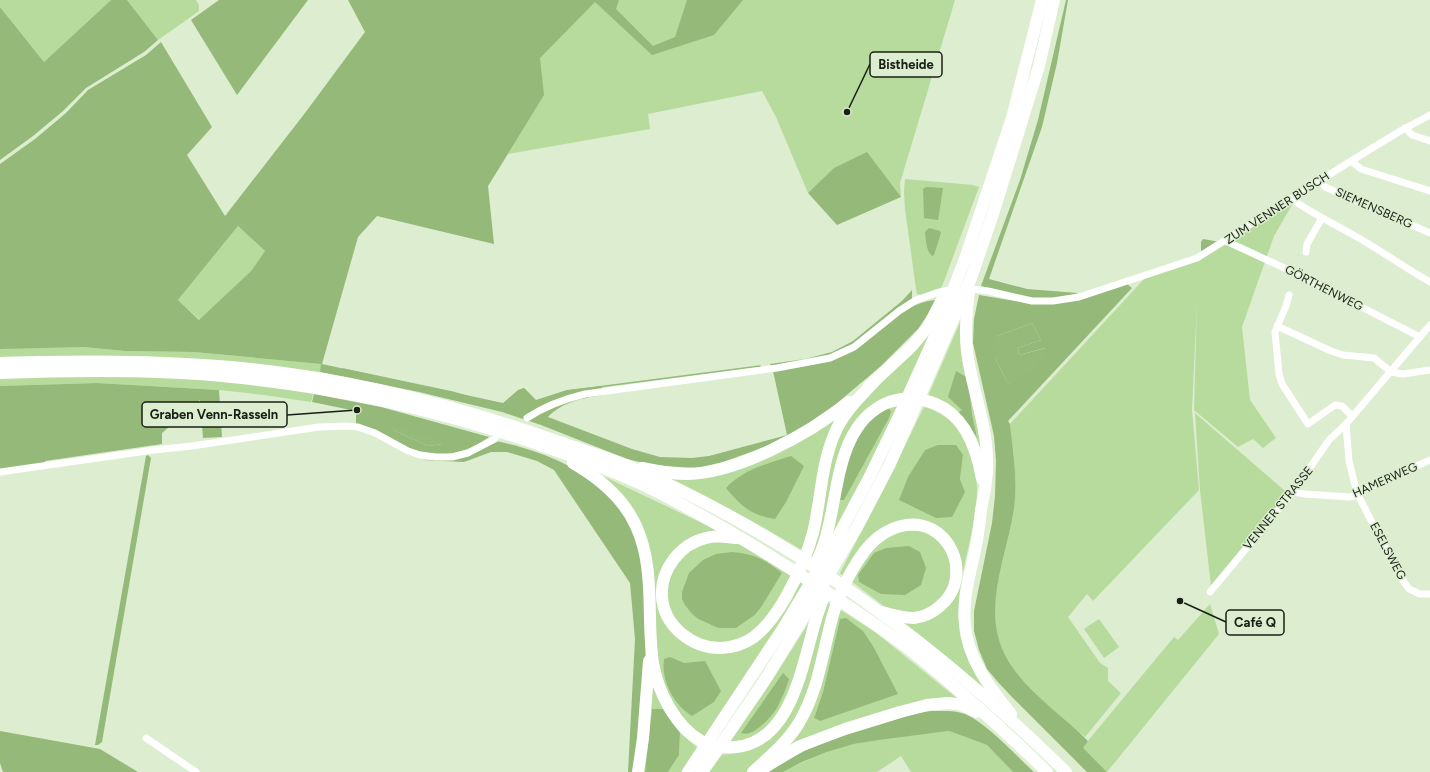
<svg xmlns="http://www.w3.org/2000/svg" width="1430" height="772" viewBox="0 0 1430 772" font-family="Figtree,sans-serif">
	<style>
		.green { fill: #b6db9c; fill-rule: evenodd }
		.forest { fill: #94b978; fill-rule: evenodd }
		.water { fill: #95ba79 }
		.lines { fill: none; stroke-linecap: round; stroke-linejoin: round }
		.stream { stroke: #95ba79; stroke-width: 1.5 }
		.minor { stroke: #fff; stroke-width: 7 }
		.motorway { stroke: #fff; stroke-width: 12 }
		.labels { text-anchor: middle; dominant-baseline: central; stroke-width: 3; stroke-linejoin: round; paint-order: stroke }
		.street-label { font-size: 12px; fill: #191f15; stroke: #dcedd0 }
		.leader { fill: none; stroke: #191f15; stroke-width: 1.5 }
		.callout-dot { fill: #191f15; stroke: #dcedd0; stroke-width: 1.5 }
		.callout { fill: #dcedd0; stroke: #191f15; stroke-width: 1.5 }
		.callout-label { font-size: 13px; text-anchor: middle; font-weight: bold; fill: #191f15 }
	</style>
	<rect width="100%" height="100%" fill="#dcedd0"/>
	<g class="green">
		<path d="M0,0H111L44,62L0,7Z"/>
		<path d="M127,0H196L199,5V11L158,40Z"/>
		<path d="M468,0H955L900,183L901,197L813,188L808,193L776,117L762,91L648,114L650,129L508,154L488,186Z"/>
		<path d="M905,179L973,185L979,187L944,281L941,288L921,295L917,294L916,289L905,209L904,192Z"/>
		<path d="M1288,205H1292L1274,236L1242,327L1250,400L1276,438L1263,448L1253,439L1238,447L1194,410L1197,303L1192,410L1199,490L1093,601L1087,594L1068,617L1100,663L1108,668V681L1121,693L1085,737C1058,714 1028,692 1009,662C979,615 1006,559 1014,509C1018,481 1013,452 1010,424L1145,278L1199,259Z"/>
		<path d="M238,226L265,251L251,271L200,320L178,300Z"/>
		<path d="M962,318L984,469L977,447L928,396ZM962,410L972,414L977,436L957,413Z"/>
		<path d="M927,334L929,335L903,393L888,397L821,539L814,558L808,554L824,480L844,420Z"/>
		<path d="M40,347H83L125,351L194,352L322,364L311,402L264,395L219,390L97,383L0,386V349Z"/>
		<path d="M898,406L865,474L831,538L838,489L888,408Z"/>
		<path d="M924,407C939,411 954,421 962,435C1000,496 953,560 959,624C961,651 975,671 988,693L899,620L924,618L958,579L937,532L893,526L844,577L840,573L881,494ZM938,445L963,455L960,479L965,492Z"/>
		<path d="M841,412L802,550L752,521L663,475L712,474Z"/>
		<path d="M1195,413L1285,491L1286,496L1211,586L1200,490Z"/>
		<path d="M596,474L605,477L727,535L687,544L660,589L686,640L744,645L798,581L804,585L743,682L705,738L689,727L660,682L655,656Z"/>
		<path d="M898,531H920L933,535L950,555V584L939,603L914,614L893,610L885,607L851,581L868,551Z"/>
		<path d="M710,541C720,541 729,542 738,544C757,550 775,565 792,576L775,606L765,620L742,640L708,644L686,633L670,611L667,597V582L680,558L693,548ZM758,557L782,573L762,606L755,615L736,628H718L698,619L692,614L682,599Z"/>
		<path d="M827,602L832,606L809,696L788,735L748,772H709L722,755L744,752L754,748L780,727Z"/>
		<path d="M1210,604L1219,634L1107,772L1082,748L1174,637L1178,640Z"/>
		<path d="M839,609L875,632L964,704L954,701L783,753ZM840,619L820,721L814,718L823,692Z"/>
		<path d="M815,613L800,671L774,723L751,739L730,742L775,676Z"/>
		<path d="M1099,619L1119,647L1104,658L1084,629Z"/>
		<path d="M650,677L663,709L652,710L645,772H640Z"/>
		<path d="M949,731L987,745L1013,772H911L901,756L877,772H783C806,760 829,750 855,744C885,737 918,735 949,731Z"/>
		<path d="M680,733L698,748L681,772H668L679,755Z"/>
	</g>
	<g class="forest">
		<path d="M111,0H127L158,40L144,52L86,88L63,111L33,136L0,160V7L44,62Z"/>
		<path d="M219,0H308L237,95L191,20Z"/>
		<path d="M348,0H619L616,9L653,46L675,37L687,0H743L714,35L652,55L595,2L540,58L544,95L488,186L494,244L377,216L358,237L322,364L503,403L518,390L524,388L536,400L567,390L602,386L603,395C583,398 562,402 548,417L632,449L660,457L692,458L709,456L787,435L773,371C797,367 822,365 845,355C876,341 898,303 935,300L928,314L918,329L881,366L836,404L803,427L765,447L723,462L698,468L662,466L644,463L627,459L541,425L502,412L419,392L320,372L321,364L194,352L125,351L83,347L0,349V164L35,139L66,113L88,90L146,55L161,42L212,127L187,155L225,216L305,113L365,32ZM238,226L265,251L251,271L199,320L178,300Z"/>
		<path d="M1066,0H1068L1057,63L1042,127L989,279L1027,289L1078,293C1047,306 1011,295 981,286L1020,180L1038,120Z"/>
		<path d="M867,152L901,197L837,225L808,193L834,168Z"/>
		<path d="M1127,284L1132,288L1008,421L1010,424C1013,452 1018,481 1014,509C1006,560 979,614 1009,662C1029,694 1062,715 1088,741L1083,748L1107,772H1087L1011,696L997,681L987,669L979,650L974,631V611L992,523L995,496L996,461L994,436L973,343L974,319L979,295L1033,304ZM1032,323L1041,340L1018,348L1019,355L1045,348L1010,384L1007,382L995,358L997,336Z"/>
		<path d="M912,290V299L859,341L832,355L772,368L770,364L805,359L832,352L853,341L902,301Z"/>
		<path d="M956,371L968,378L972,414L977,437L957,413L962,410L948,397Z"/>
		<path d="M97,383L219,390L222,437L203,438L200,400L162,433V444L45,461V463L0,470V386Z"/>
		<path d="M314,394L381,407L489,437C440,472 404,446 356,425V411L312,402ZM391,429L443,444L428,446Z"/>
		<path d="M888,408L891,411L889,418L844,500H840L846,466L850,450L873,415Z"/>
		<path d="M496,441C548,452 599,473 628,520C639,537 640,555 642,575C643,587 646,599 646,611C648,665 639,719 634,772H628L635,639L630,583L554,470L537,461L507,452H491L464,462L423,460L464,457Z"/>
		<path d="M938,445H956L963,455L960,479L965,492L952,517L936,518L899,500L908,477L925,450Z"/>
		<path d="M148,455L151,458L102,742L98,745H95L146,456Z"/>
		<path d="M791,456L804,466L786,502L775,519C751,515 742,507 726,488C742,470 769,463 791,456Z"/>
		<path d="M909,546L920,552L926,568L921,585L905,595L881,594L859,582L858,575L874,553L886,548Z"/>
		<path d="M732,552C755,554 764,559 782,573L762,606L755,615L736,628H718L698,619L692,614L685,605L682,599V592L689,573L703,560L716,554Z"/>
		<path d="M846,618L863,631L873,646L898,694L820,721L814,718L823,692L840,619Z"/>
		<path d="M670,657L684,663L705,661L721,691L714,702L692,716C674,705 661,681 664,659Z"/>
		<path d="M783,673L789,679C786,689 782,698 777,708C771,717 753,738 741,733Z"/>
		<path d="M652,709H663L680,733L679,755L668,772H645Z"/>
		<path d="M931,711C942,711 955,710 965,714C988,724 1015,755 1034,772H1013L987,745L949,731L878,740L854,744L827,752L802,762L783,772H769C802,748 842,735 881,724C897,719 914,713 931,711Z"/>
		<path d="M0,731L100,749L138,772H3L0,763Z"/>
	</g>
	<g class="water">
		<path d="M926,187L943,188L938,220L924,218L923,189Z"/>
		<path d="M929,228L940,231L941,233L934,255L932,256C926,251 926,240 925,232Z"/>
		<path d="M1203,239L1220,242L1203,252L1201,251V242Z"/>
		<path d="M1032,323L1041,340L1018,348L1019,355L1046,348C1045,361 1023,381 1010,384L1007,382L995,358L991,343L997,336Z"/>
		<path d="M392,425L443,440V444L428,446L391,429Z"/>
	</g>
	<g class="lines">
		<g class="stream">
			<path d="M343,369L452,392L501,406L506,404L515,395"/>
			<path d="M519,392L523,389L525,390L536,402L567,391L760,366"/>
			<path d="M336,405L364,411"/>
		</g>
		<g class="minor">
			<path d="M1405,128L1412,135L1430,141"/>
			<path d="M1351,161L1361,169L1430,191"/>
			<path d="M1320,181L1325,187L1430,233"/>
			<path d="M1292,199C1309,212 1329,221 1348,232C1376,247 1402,266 1430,282"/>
			<path d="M1226,241L1295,273L1420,337"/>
			<path d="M1306,252L1307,244L1322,218"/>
			<path d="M965,288L988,291L1032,301H1053L1079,297L1197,258L1351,161L1402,130L1430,115"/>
			<path d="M1289,295L1286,306L1275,332L1279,374L1282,384L1308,424L1335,405L1342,406L1352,416"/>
			<path d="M1277,326L1331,351L1343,355L1374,358L1391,372L1403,374L1430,370"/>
			<path d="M527,418C545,406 564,399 585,394L777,368L830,358L854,347L899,311L916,300L936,293L949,290"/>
			<path d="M1346,424L1349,461L1357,493L1399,575L1409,589L1420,594H1430"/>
			<path d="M0,472L154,450L192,446L319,427L346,426L358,427L375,433L408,451L420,455L436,457H452L468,453L495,439"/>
			<path d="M1293,492L1305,494L1349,497L1355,496L1363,490L1430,460"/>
			<path d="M1210,592L1293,492L1329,440L1346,424L1430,325"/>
			<path d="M146,738L196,772"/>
		</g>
		<g class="motorway">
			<path d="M969,291C966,316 964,340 969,364C975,397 987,428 987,462C988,478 984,495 981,510C980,522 978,534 976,546C971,571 962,598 965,624C967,658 990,688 1011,714"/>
			<path d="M0,363C77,361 154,360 231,367C345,377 457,405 565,444C585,451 606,457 626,465C791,536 939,647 1066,772"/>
			<path d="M0,373C77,370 155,369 232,377C341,388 447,412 549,448C584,460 619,473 652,489C711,519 767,553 822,589C853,609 884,630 913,652C960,690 1004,730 1047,772"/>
			<path d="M868,387L912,346L928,327L944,296"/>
			<path d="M573,463C599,478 623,497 636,526C656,570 646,616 653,663C658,692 675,726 701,741C712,747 724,748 736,747C787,742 800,677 811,637C815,621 820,606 826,591"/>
			<path d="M642,468C657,471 671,474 687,474C738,473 809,434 849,402"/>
			<path d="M736,538C726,537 716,535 706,538C680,544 660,570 662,597C664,626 692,648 720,648C732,648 744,644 754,637C767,627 778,611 786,597C797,577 807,555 813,533C821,500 821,466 834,435C842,414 859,398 874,382"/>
			<path d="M817,561C821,552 825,543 827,533C839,488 838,422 889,402C906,396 920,398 936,404C965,416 977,450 982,479"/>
			<path d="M765,767L800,746L845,729L900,712L927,705L947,703L959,704L977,712"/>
			<path d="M638,772L643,738L649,661"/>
			<path d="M688,772L782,630L836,540L870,476L900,414L937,332L966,256L1012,118L1042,0"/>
			<path d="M702,772L763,683L800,623L857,527L889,466L909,421L971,278L993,214L1039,66L1054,0"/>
			<path d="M753,772C769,757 789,741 800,721C817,692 822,658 830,626C836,600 848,574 864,552C873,540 886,530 901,526C948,514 977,577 939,607C932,613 923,617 914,618C903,618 892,615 882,612"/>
		</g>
	</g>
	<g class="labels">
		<g class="street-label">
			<text transform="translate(1277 208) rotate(-33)">ZUM VENNER BUSCH</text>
			<text transform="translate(1374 208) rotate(24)">SIEMENSBERG</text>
			<text transform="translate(1324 288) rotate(27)">GÖRTHENWEG</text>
			<text transform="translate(1385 480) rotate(-24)">HAMERWEG</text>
			<text transform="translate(1278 508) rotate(-51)">VENNER STRASSE</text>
			<text transform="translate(1388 551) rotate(62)">ESELSWEG</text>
		</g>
	</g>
	<path class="leader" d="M847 112L870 64M357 410L287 415M1180 601L1226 622"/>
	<g class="callout-dot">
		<circle cx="847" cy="112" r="4"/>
		<circle cx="357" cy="410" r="4"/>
		<circle cx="1180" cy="601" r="4"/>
	</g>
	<g class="callout">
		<rect x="870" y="52" width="72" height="25" rx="4"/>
		<rect x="142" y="402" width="145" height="25" rx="4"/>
		<rect x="1226" y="610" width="58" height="25" rx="4"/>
	</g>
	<g class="callout-label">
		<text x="906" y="69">Bistheide</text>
		<text x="214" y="419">Graben Venn-Rasseln</text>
		<text x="1255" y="627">Café Q</text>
	</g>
</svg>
